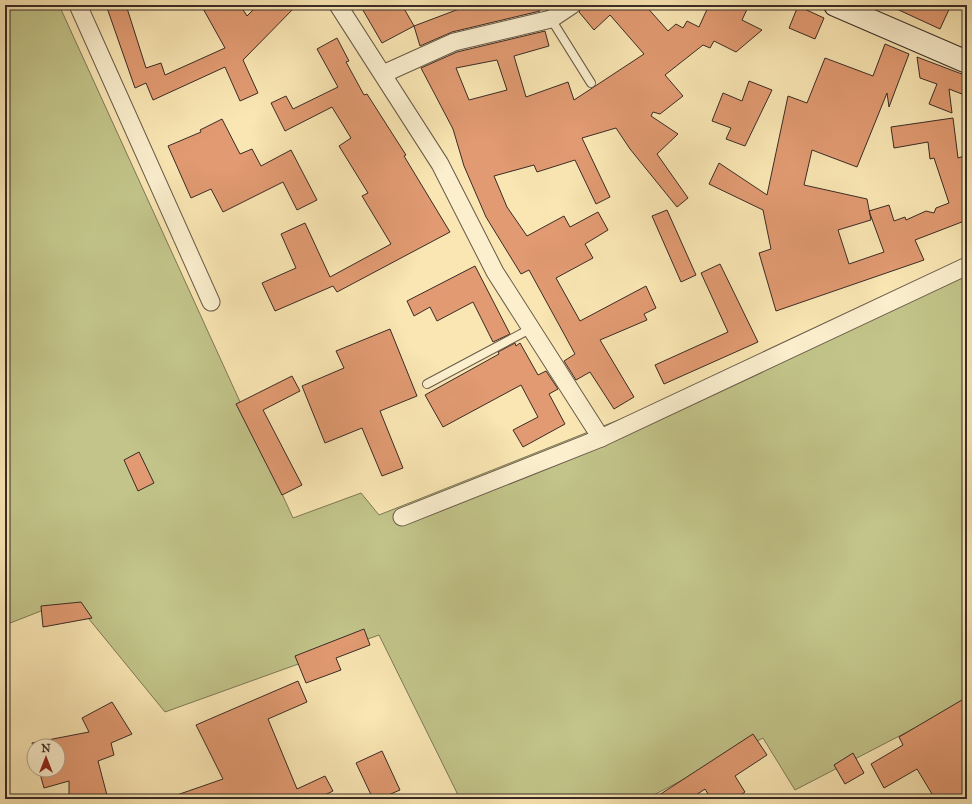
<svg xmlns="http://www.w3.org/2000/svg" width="972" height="804" viewBox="0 0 972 804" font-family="'IM FELL Great Primer',serif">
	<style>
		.green { fill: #c2c489; stroke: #7e7858 }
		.building { fill: #e19a71; stroke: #392c26; fill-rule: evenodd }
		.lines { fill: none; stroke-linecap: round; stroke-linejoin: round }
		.lane-casing { stroke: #695a49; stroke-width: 10 }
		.street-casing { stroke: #695a49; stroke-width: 19 }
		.secondary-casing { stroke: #392c26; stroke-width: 24 }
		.lane { stroke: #fbefce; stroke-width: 8 }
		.street { stroke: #fbefce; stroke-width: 17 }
		.secondary { stroke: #fbefce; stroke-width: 22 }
	</style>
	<rect width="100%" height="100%" fill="#f9e6b3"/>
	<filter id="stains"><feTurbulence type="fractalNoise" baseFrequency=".005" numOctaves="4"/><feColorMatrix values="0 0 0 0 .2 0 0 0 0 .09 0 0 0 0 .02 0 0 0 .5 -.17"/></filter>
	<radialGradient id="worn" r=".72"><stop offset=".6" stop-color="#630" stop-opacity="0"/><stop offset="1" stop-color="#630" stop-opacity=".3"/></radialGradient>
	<path class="green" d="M5,5H59L293,518L361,493L379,515L805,346L967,275V701L795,790L763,738L646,799H460L379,635L165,712L80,608L41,611L5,625Z"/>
	<g class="building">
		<path d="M106,5H126L146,68L161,63L165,75L225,48L201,5H240L247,16L258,5H297L243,60L258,93L240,101L225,67L153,100L146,83L135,88Z"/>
		<path d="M360,5H402L414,26L382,43Z"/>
		<path d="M457,5H538L540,11L452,32L420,46L414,26L459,9Z"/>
		<path d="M582,5H645L668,31L676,24L683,28L687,21L699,27L709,5H749L742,20L762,30L736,52L714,41L710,48L703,45L665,75L683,96L660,114L653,112L651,116L678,134L657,154L688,198L677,207L630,149L616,128L582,138L610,197L596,204L575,160L537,172L534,165L494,176L507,207L527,236L564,216L570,227L598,212L608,230L585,244L593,258L556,278L580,321L646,286L656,308L644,314L647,320L600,340L634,397L614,409L590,372L576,380L564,361L575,354L529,270L521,274L486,217L464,166L453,129L421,68L457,52L545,31L549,46L514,56L526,97L568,82L574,100L644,54L610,15L594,30L579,12ZM497,60L507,90L469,100L456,68Z"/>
		<path d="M888,5H951L940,29Z"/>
		<path d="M798,6L824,18L815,39L789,28Z"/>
		<path d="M337,38L349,61L346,62L364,95L367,94L397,141L406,155L404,156L450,232L337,292L333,286L275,311L262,283L296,268L281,234L305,223L330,277L391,244L362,196L368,193L339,146L351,138L332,107L285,131L271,103L286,96L293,109L338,87L317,49Z"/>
		<path d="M885,44L909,54L889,107L887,93L857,167L812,150L804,185L867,199L871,220L838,230L849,264L884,252L869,211L889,205L894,221L905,217L906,220L926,211L934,213L936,208L949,203L934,158L930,159L928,142L894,148L891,127L953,118L958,158L967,155V220L915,240L924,260L776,311L759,253L771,249L763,210L709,184L719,163L767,195L788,96L807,103L825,58L873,76Z"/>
		<path d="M917,57L967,76V96L949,89L952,113L929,104L937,84L920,78Z"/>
		<path d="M749,81L772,90L745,146L726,139L731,128L712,121L723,93L742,101Z"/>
		<path d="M222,119L240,154L252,149L261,166L291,150L317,200L297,210L283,182L223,212L211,189L191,198L168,146L201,132L200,130Z"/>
		<path d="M667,210L696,275L681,282L652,216Z"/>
		<path d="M720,264L758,342L664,384L655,365L728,332L701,273Z"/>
		<path d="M475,266L510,334L493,342L473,302L437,321L430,307L414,316L407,301Z"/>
		<path d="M390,329L417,396L380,411L403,468L382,476L362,428L325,443L302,386L344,368L336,351Z"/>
		<path d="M515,343L516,346L520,343L538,375L546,371L558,389L549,394L565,424L523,447L513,430L538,417L521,385L443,427L425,395L499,354L498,352Z"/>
		<path d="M292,376L300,391L263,410L302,485L282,495L236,404Z"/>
		<path d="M139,452L154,483L138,491L124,460Z"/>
		<path d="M81,602L92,618L43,627L41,606Z"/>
		<path d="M364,629L370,645L336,658L341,670L306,683L295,656Z"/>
		<path d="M298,681L307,702L268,719L297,789L325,776L333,791L317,799H175L174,796L223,779L196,725Z"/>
		<path d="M967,697V799H935L917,769L884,788L871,764L903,745L899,737Z"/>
		<path d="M112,702L132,734L111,743L114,755L98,761L108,799H69V781L44,788L39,770H58V746H34V751L32,743L89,732L82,718Z"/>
		<path d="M753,734L767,755L735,776L745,792L734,799H711L705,789L690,799H653Z"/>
		<path d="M382,751L400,790L379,799H373L356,763Z"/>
		<path d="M853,753L864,773L845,784L834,765Z"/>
	</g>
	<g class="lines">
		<defs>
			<g id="lane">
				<path d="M551,19L591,83"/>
				<path d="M427,384L532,328"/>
			</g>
			<g id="street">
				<path d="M78,5L211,302"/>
				<path d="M338,5L440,164L495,272L601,438"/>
				<path d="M383,74L454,42L551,19L572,5"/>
				<path d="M402,517L601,438L967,266"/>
			</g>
			<path id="secondary" d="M835,5L967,62"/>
		</defs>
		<use href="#lane" class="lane-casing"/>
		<use href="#street" class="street-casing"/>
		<use href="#secondary" class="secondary-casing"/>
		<use href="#lane" class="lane"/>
		<use href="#street" class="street"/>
		<use href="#secondary" class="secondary"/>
	</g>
	<rect width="972" height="804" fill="none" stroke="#f9e6b3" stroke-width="20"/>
	<rect x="6" y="6" width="960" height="792" fill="none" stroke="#392c26" stroke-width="2"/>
	<rect x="10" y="10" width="952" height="784" fill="none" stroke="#392c26"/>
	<g transform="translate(46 758)"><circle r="19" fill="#fbefce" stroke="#ada18b"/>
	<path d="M0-3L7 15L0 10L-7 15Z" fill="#8f2418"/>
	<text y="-6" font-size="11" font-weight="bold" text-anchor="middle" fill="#392c26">N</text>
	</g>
	<rect width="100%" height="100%" filter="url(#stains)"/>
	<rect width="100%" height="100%" fill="url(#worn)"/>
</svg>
